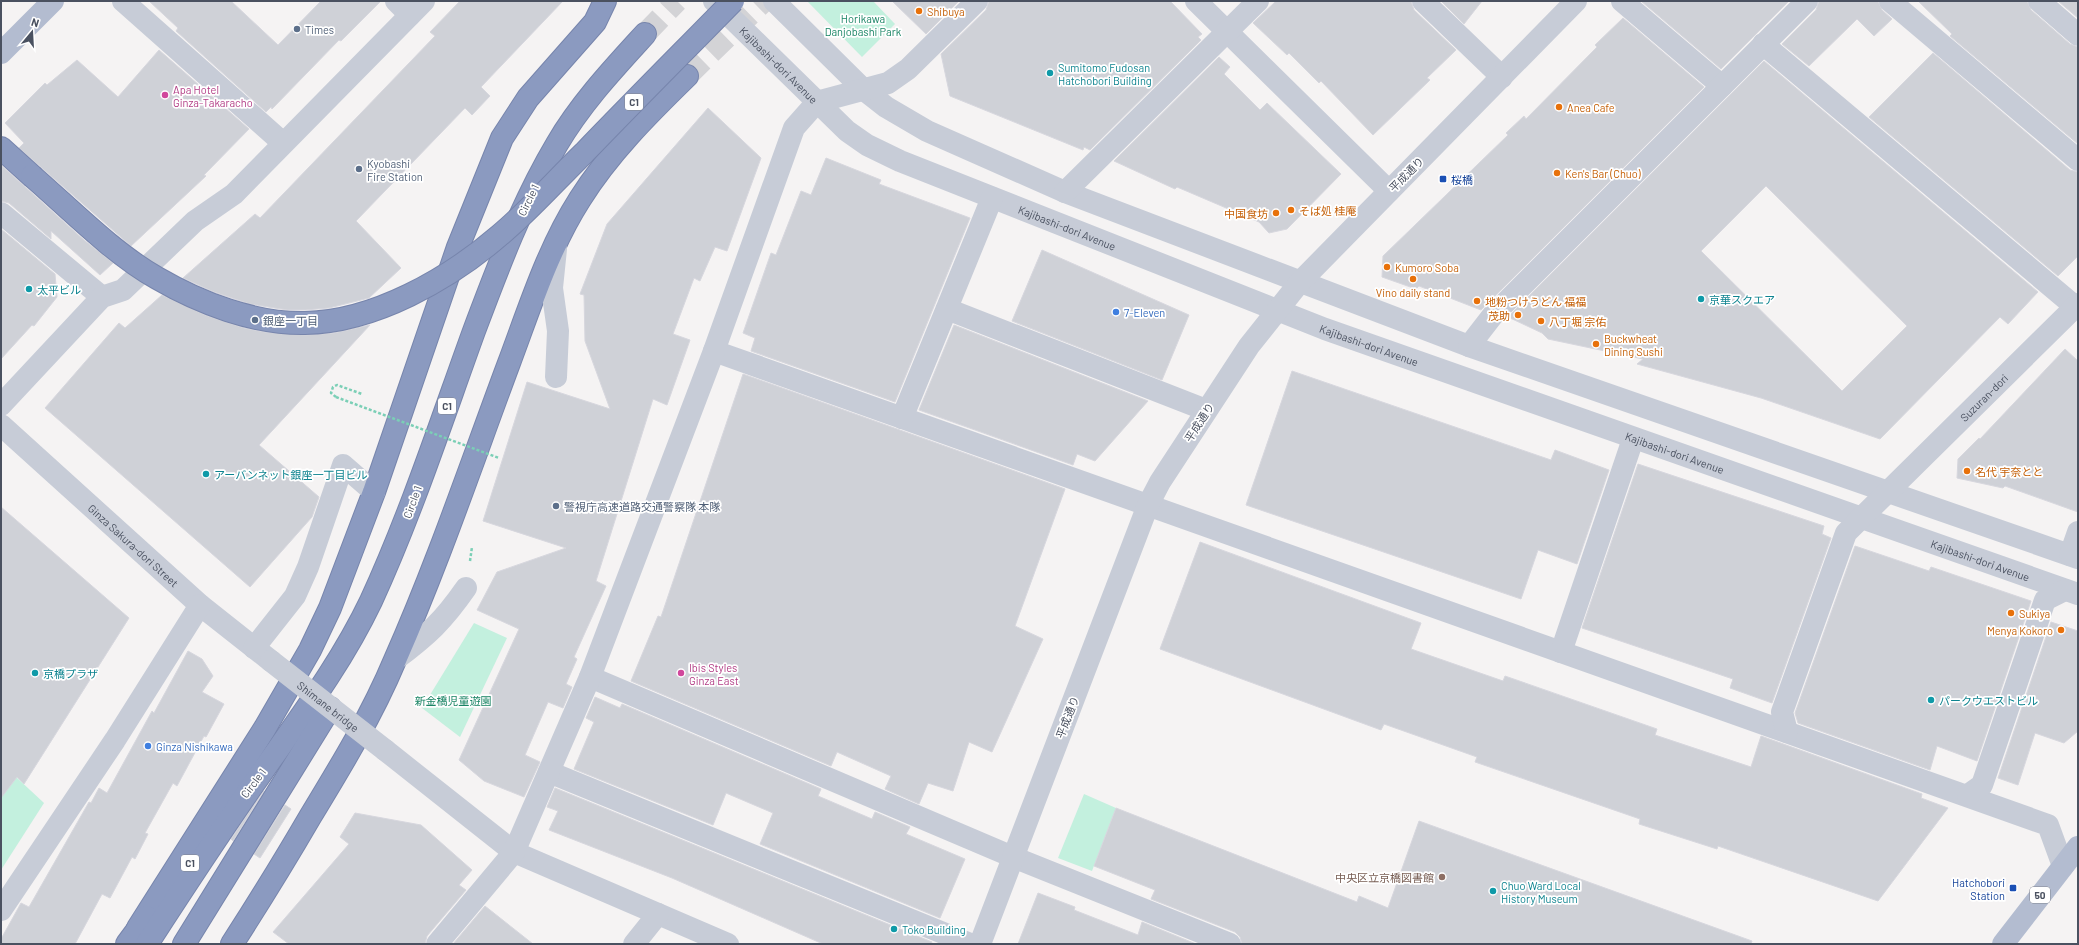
<svg xmlns="http://www.w3.org/2000/svg" width="2079" height="945" viewBox="0 0 2079 945" font-family="Barlow,'Noto Sans JP',sans-serif">
	<style>
		.park { fill: #c3f0de }
		.building { fill: #cfd1d7; stroke: #d7d7de; fill-rule: evenodd }
		.lines { fill: none; stroke-linecap: round; stroke-linejoin: round }
		.highway-tunnel { stroke: #d3d3d6; stroke-width: 22; stroke-dasharray: 22 11; stroke-linecap: butt }
		.highway-casing { stroke: #7785ac; stroke-width: 24 }
		.path { stroke: #7bcfb6; stroke-width: 2.5; stroke-dasharray: 3 2; stroke-linecap: butt }
		.minor { stroke: #c7ccd7; stroke-width: 22 }
		.major { stroke: #b3bcd0; stroke-width: 22 }
		.highway { stroke: #8b9ac0; stroke-width: 22 }
		.highway-bridge-casing { stroke: #7785ac; stroke-width: 24; stroke-linecap: butt }
		.path-bridge { stroke: #7bcfb6; stroke-width: 2.5; stroke-dasharray: 3 2; stroke-linecap: butt }
		.minor-bridge { stroke: #c7ccd7; stroke-width: 22 }
		.highway-bridge { stroke: #8b9ac0; stroke-width: 22 }
		.food-dot { fill: #e8710a; stroke: #fff; stroke-width: 1.5 }
		.service-dot { fill: #5c6f8a; stroke: #fff; stroke-width: 1.5 }
		.culture-dot { fill: #0f9aa8; stroke: #fff; stroke-width: 1.5 }
		.hotel-dot { fill: #d1479c; stroke: #fff; stroke-width: 1.5 }
		.transit-dot { fill: #1a4fb4; stroke: #fff; stroke-width: 1.5 }
		.shop-dot { fill: #3f7fe0; stroke: #fff; stroke-width: 1.5 }
		.education-dot { fill: #8d6e63; stroke: #fff; stroke-width: 1.5 }
		.labels { text-anchor: middle; dominant-baseline: central; stroke-width: 3.5; stroke-linejoin: round; paint-order: stroke }
		.shield { fill: #fff; stroke: #808590; stroke-width: 1 }
		.shield-label { font-size: 10px; font-weight: bold; fill: #4a5160 }
		.food-label { font-size: 11px; fill: #c56008; stroke: #fff; text-anchor: start }
		.park-label { font-size: 11px; fill: #198464; stroke: #fff }
		.service-label { font-size: 11px; fill: #4e5e75; stroke: #fff; text-anchor: start }
		.street-label { font-size: 11px; fill: #4a5160; stroke: #fff }
		.culture-label { font-size: 11px; fill: #0d838f; stroke: #fff; text-anchor: start }
		.hotel-label { font-size: 11px; fill: #b23c85; stroke: #fff; text-anchor: start }
		.transit-label { font-size: 11px; fill: #164399; stroke: #fff; text-anchor: start }
		.shop-label { font-size: 11px; fill: #366cbe; stroke: #fff; text-anchor: start }
		.education-label { font-size: 11px; fill: #785e54; stroke: #fff; text-anchor: end }
	</style>
	<rect width="100%" height="100%" fill="#f5f3f3"/>
	<g class="park">
		<path d="M807,1H873L895,24L862,57Z"/>
		<path d="M474,623L507,638L460,737L422,708Z"/>
		<path d="M1,763L44,803L1,870Z"/>
		<path d="M1084,794L1116,808L1092,871L1058,858Z"/>
	</g>
	<g class="building">
		<path d="M149,1H231L278,45L321,1H381L341,41L339,40L272,109L271,107L266,112L176,31L178,28Z"/>
		<path d="M460,1H563L481,87L490,96L472,115L465,108L356,221L401,268L369,298L329,308L305,310H287L250,304L214,292L183,278L255,214L260,218L435,36L430,32Z"/>
		<path d="M892,1H959L926,34Z"/>
		<path d="M989,1H1170L1202,34L1198,37L1201,40L1090,150L1084,147L1083,150L950,96L941,54L986,10Z"/>
		<path d="M1276,1H1411L1414,10L1456,50L1427,78L1430,80L1373,135L1321,81L1319,83L1289,53L1287,55L1253,23Z"/>
		<path d="M1441,1H1482L1464,24Z"/>
		<path d="M1641,1H1789L1721,69Z"/>
		<path d="M1819,1H1878L1882,10L1892,19L1874,36L1857,19L1809,66L1782,44L1816,10Z"/>
		<path d="M1918,1H2027L2031,10L2070,44L2078,47V144L1950,36L1952,34Z"/>
		<path d="M2058,1H2078V18Z"/>
		<path d="M1623,18L1704,87L1481,310L1419,286L1416,289L1382,277L1383,256L1508,135L1506,133L1524,116L1526,119L1597,47L1595,45Z"/>
		<path d="M159,50L249,129L204,175L206,176L131,246L19,148L24,143L5,123L45,83L47,85L77,60L118,97Z"/>
		<path d="M1933,53L2070,170L2078,172V256L2058,276L1869,117Z"/>
		<path d="M1219,57L1230,67L1224,74L1260,110L1267,103L1341,174L1287,229L1269,233L1259,222L1177,187L1175,189L1114,161Z"/>
		<path d="M1764,61L2038,292L2008,324L2000,317L1880,439L1761,398L1637,364L1643,359L1548,339L1542,333L1508,317ZM1766,186L1907,326L1842,391L1701,251Z"/>
		<path d="M708,108L761,158L727,251L715,247L700,281L694,278L673,334L690,340L667,405L653,399L596,581L606,586L574,657L577,659L566,684L572,687L563,708L548,702L525,755L540,762L524,797L484,781L459,760L519,629L477,610L497,572L566,548L483,521L527,382L610,409L585,341L584,295L580,294L607,224Z"/>
		<path d="M826,158L881,180L879,184L970,218L895,402L751,351L755,338L743,333L771,253L776,255L801,191L811,195Z"/>
		<path d="M2,166L84,240L113,263L100,275L51,231V239L9,203L1,201Z"/>
		<path d="M1,229L55,274L57,297L34,326L32,325L1,359Z"/>
		<path d="M1042,250L1189,315L1162,380L1012,321Z"/>
		<path d="M162,295L205,315L244,328L265,332L306,335L334,333L370,325L259,445L319,497L312,517L250,587L45,408L119,323L125,328Z"/>
		<path d="M954,325L1148,401L1095,461L1077,454L1073,465L919,410Z"/>
		<path d="M2065,349L2078,361V512L2005,486L2003,488L1957,478L1958,459L1979,438L1980,439Z"/>
		<path d="M1292,371L1551,460L1555,450L1609,470L1577,564L1538,550L1521,599L1246,505Z"/>
		<path d="M743,374L1065,489L1015,626L1043,639L992,752L969,742L953,791L928,783L919,804L885,789L891,776L837,752L831,766L631,681L658,616L661,617Z"/>
		<path d="M1638,464L1824,526L1822,534L1831,538L1772,703L1730,688L1733,679L1582,628Z"/>
		<path d="M1,507L129,618L24,784L17,777L1,798Z"/>
		<path d="M1200,542L1421,623L1411,649L1503,681L1505,676L1657,729L1655,735L1751,767L1761,736L1922,794L1921,798L1948,808L1878,901L1718,846L1717,849L1639,824L1640,819L1475,762L1477,757L1384,724L1381,730L1160,649Z"/>
		<path d="M1855,546L1929,571L1931,567L2031,601L1977,761L1937,746L1930,770L1798,723L1795,713Z"/>
		<path d="M2051,622L2078,631V731L2064,743L2035,733L2018,785L1998,778Z"/>
		<path d="M188,651L202,659L213,676L202,692L224,704L206,737L204,736L177,786L173,783L145,833L148,834L135,859L132,857L110,898L102,894L75,944H1V939L21,903L29,907L89,802L91,803L99,788L107,793L152,711L154,713Z"/>
		<path d="M595,697L620,708L622,704L821,789L818,796L872,819L875,812L910,827L906,834L965,859L940,918L760,844L773,813L726,793L713,825L574,769L594,722L586,718Z"/>
		<path d="M555,788L932,942L931,944H823L672,878L549,830L558,811L547,807Z"/>
		<path d="M264,791L233,841L231,839L251,809Z"/>
		<path d="M285,805L291,809L260,858L254,854Z"/>
		<path d="M1116,808L1357,902L1359,896L1388,908L1419,821L1752,941L1751,944H1242L1240,937L1235,932L1151,899L1155,890L1094,866Z"/>
		<path d="M355,813L421,825L472,870L459,885L466,890L427,936L425,944H289L273,932L349,844L340,837Z"/>
		<path d="M1038,893L1075,907L1074,910L1138,935L1142,922L1196,944H1018Z"/>
		<path d="M485,906L533,944H453Z"/>
	</g>
	<g class="lines">
		<g class="highway-tunnel">
			<path d="M645,34L677,1"/>
			<path d="M687,76L764,1"/>
		</g>
		<defs>
			<g id="highway">
				<path d="M1,148L32,176"/>
				<path d="M138,928L265,728L310,650L330,608L374,492L458,247L502,138L528,98L595,22L605,1"/>
				<path d="M127,944L147,917"/>
				<path d="M147,944C182,890 218,835 255,782C296,723 340,666 371,601C411,514 441,422 474,331C498,267 522,203 557,144C581,103 614,68 645,34"/>
				<path d="M184,944L330,708"/>
				<path d="M232,944C259,902 285,860 310,817C341,766 372,715 395,660C438,563 472,462 509,363C530,307 548,249 580,199C609,153 648,114 687,76"/>
			</g>
		</defs>
		<use href="#highway" class="highway-casing"/>
		<g class="path">
			<path d="M336,397L331,393L333,387L337,385L362,394"/>
			<path d="M470,561L472,547"/>
		</g>
		<g class="minor">
			<path d="M123,1L283,143"/>
			<path d="M396,1L410,15"/>
			<path id="s1" d="M714,1L847,131L867,145L900,161L1325,329L2078,594"/>
			<path d="M774,1L863,89L886,107L927,131L1065,192L1469,346L2078,558"/>
			<path d="M1196,1L1389,191"/>
			<path d="M1423,1L1502,77"/>
			<path d="M1622,1L1722,86"/>
			<path d="M1890,1L2078,160"/>
			<path d="M2039,1L2078,35"/>
			<path d="M1763,44L2078,309"/>
			<path d="M1065,192L1258,1"/>
			<path d="M1,213L102,297"/>
			<path d="M947,309L1206,410"/>
			<path d="M1469,346L1493,315L1807,1"/>
			<path d="M714,351L2048,825L2063,866"/>
			<path d="M556,377L558,331L552,288L556,249"/>
			<path d="M1,405L102,297L123,290L195,221L234,194L424,1"/>
			<path d="M902,418L992,198"/>
			<path id="s2" d="M1,425L200,605L271,661"/>
			<path d="M2070,555L2078,532"/>
			<path d="M254,648L295,596L308,567L343,465L374,492"/>
			<path d="M1561,652L1633,439"/>
			<path d="M396,659C428,635 443,621 466,588"/>
			<path d="M590,677L1013,857L1230,944"/>
			<path id="s3" d="M1787,732L1782,712L1846,533L2078,304"/>
			<path d="M385,750L514,852L728,944"/>
			<path d="M549,772L970,944"/>
			<path d="M1968,795L1982,785L2045,600L2065,590"/>
			<path d="M1,910L115,740L200,605"/>
			<path d="M437,944L514,852L590,677L714,351L794,128L817,102L888,83L908,69L977,1"/>
			<path d="M634,944L658,914"/>
			<path d="M980,944L1148,505L1160,482L1249,346L1300,282L1576,1"/>
		</g>
		<g class="major">
			<path d="M1,53L53,1"/>
			<path d="M2003,944L2078,847"/>
		</g>
		<use href="#highway" class="highway"/>
		<defs>
			<path id="highway-bridge" d="M32,176C70,209 114,254 157,278C200,303 254,324 305,323C374,322 449,279 500,235C530,210 556,180 584,153C633,102 683,52 733,1"/>
		</defs>
		<use href="#highway-bridge" class="highway-bridge-casing"/>
		<path class="path-bridge" d="M336,397L499,458"/>
		<path class="minor-bridge" id="s4" d="M271,661L385,750"/>
		<use href="#highway-bridge" class="highway-bridge"/>
	</g>
	<g class="food-dot">
		<circle cx="919" cy="11" r="4"/>
		<circle cx="1559" cy="107" r="4"/>
		<circle cx="1557" cy="173" r="4"/>
		<circle cx="1291" cy="210" r="4"/>
		<circle cx="1276" cy="213" r="4"/>
		<circle cx="1387" cy="267" r="4"/>
		<circle cx="1413" cy="279" r="4"/>
		<circle cx="1477" cy="301" r="4"/>
		<circle cx="1518" cy="315" r="4"/>
		<circle cx="1541" cy="321" r="4"/>
		<circle cx="1596" cy="344" r="4"/>
		<circle cx="1967" cy="471" r="4"/>
		<circle cx="2011" cy="613" r="4"/>
		<circle cx="2061" cy="630" r="4"/>
	</g>
	<g class="service-dot">
		<circle cx="297" cy="29" r="4"/>
		<circle cx="359" cy="169" r="4"/>
		<circle cx="255" cy="320" r="4"/>
		<circle cx="556" cy="506" r="4"/>
	</g>
	<g class="culture-dot">
		<circle cx="1050" cy="73" r="4"/>
		<circle cx="29" cy="289" r="4"/>
		<circle cx="1701" cy="299" r="4"/>
		<circle cx="206" cy="474" r="4"/>
		<circle cx="35" cy="673" r="4"/>
		<circle cx="1931" cy="700" r="4"/>
		<circle cx="1493" cy="891" r="4"/>
		<circle cx="894" cy="929" r="4"/>
	</g>
	<g class="hotel-dot">
		<circle cx="165" cy="95" r="4"/>
		<circle cx="681" cy="673" r="4"/>
	</g>
	<g class="transit-dot">
		<rect x="1439" y="175" width="8" height="8" rx="2"/>
		<rect x="2009" y="884" width="8" height="8" rx="2"/>
	</g>
	<g class="shop-dot">
		<circle cx="1116" cy="312" r="4"/>
		<circle cx="148" cy="746" r="4"/>
	</g>
	<circle class="education-dot" cx="1442" cy="877" r="4"/>
	<g class="labels">
		<g class="shield">
			<rect x="625" y="94" width="18" height="16" rx="3"/>
			<rect x="438" y="398" width="18" height="16" rx="3"/>
			<rect x="181" y="855" width="18" height="16" rx="3"/>
			<rect x="2030" y="887" width="20" height="16" rx="3"/>
		</g>
		<g class="shield-label">
			<text x="634" y="102">C1</text>
			<text x="447" y="406">C1</text>
			<text x="190" y="863">C1</text>
			<text x="2040" y="895">50</text>
		</g>
		<g class="food-label">
			<text x="927" y="11">Shibuya</text>
			<text x="1567" y="107">Anea Cafe</text>
			<text x="1565" y="173">Ken's Bar (Chuo)</text>
			<text x="1299" y="210">そば処 桂庵</text>
			<text x="1268" y="213" text-anchor="end">中国食坊</text>
			<text x="1395" y="267">Kumoro Soba</text>
			<text x="1413" y="292" text-anchor="middle">Vino daily stand</text>
			<text x="1485" y="301">地粉つけうどん 福福</text>
			<text x="1510" y="315" text-anchor="end">茂助</text>
			<text x="1549" y="321">八丁堀 宗佑</text>
			<text x="1604" y="338">Buckwheat<tspan x="1604" dy="13">Dining Sushi</tspan></text>
			<text x="1975" y="471">名代 宇奈とと</text>
			<text x="2019" y="613">Sukiya</text>
			<text x="2053" y="630" text-anchor="end">Menya Kokoro</text>
		</g>
		<g class="park-label">
			<text x="863" y="18">Horikawa<tspan x="863" dy="13">Danjobashi Park</tspan></text>
			<text x="453" y="700">新金橋児童遊園</text>
		</g>
		<g class="service-label">
			<text x="305" y="29">Times</text>
			<text x="367" y="163">Kyobashi<tspan x="367" dy="13">Fire Station</tspan></text>
			<text x="263" y="320">銀座一丁目</text>
			<text x="564" y="506">警視庁高速道路交通警察隊 本隊</text>
		</g>
		<g class="street-label">
			<text stroke="none"><textPath href="#s1" startOffset="91">Kajibashi-dori Avenue</textPath></text>
			<text transform="translate(1406 174) rotate(-45)">平成通り</text>
			<text transform="translate(528 200) rotate(-64)">Circle 1</text>
			<text stroke="none"><textPath href="#s1" startOffset="427">Kajibashi-dori Avenue</textPath></text>
			<text stroke="none"><textPath href="#s1" startOffset="751">Kajibashi-dori Avenue</textPath></text>
			<text stroke="none"><textPath href="#s3" startOffset="404">Suzuran-dori</textPath></text>
			<text transform="translate(1199 422) rotate(-57)">平成通り</text>
			<text stroke="none"><textPath href="#s1" startOffset="1075">Kajibashi-dori Avenue</textPath></text>
			<text transform="translate(412 502) rotate(-70)">Circle 1</text>
			<text stroke="none"><textPath href="#s2" startOffset="179">Ginza Sakura-dori Street</textPath></text>
			<text stroke="none"><textPath href="#s1" startOffset="1399">Kajibashi-dori Avenue</textPath></text>
			<text stroke="none"><textPath href="#s4" startOffset="73">Shimane bridge</textPath></text>
			<text transform="translate(1067 717) rotate(-69)">平成通り</text>
			<text transform="translate(253 783) rotate(-53)">Circle 1</text>
		</g>
		<g class="culture-label">
			<text x="1058" y="67">Sumitomo Fudosan<tspan x="1058" dy="13">Hatchobori Building</tspan></text>
			<text x="37" y="289">太平ビル</text>
			<text x="1709" y="299">京華スクエア</text>
			<text x="214" y="474">アーバンネット銀座一丁目ビル</text>
			<text x="43" y="673">京橋プラザ</text>
			<text x="1939" y="700">パークウエストビル</text>
			<text x="1501" y="885">Chuo Ward Local<tspan x="1501" dy="13">History Museum</tspan></text>
			<text x="902" y="929">Toko Building</text>
		</g>
		<g class="hotel-label">
			<text x="173" y="89">Apa Hotel<tspan x="173" dy="13">Ginza-Takaracho</tspan></text>
			<text x="689" y="667">Ibis Styles<tspan x="689" dy="13">Ginza East</tspan></text>
		</g>
		<g class="transit-label">
			<text x="1451" y="179">桜橋</text>
			<text x="2005" y="882" text-anchor="end">Hatchobori<tspan x="2005" dy="13">Station</tspan></text>
		</g>
		<g class="shop-label">
			<text x="1124" y="312">7-Eleven</text>
			<text x="156" y="746">Ginza Nishikawa</text>
		</g>
		<g class="education-label">
			<text x="1434" y="877">中央区立京橋図書館</text>
		</g>
	</g>
	<rect width="2079" height="945" fill="none" stroke="#4a5160" stroke-width="4"/>
	<g transform="translate(32 32) rotate(18)" stroke="#ffffff" stroke-width="3" paint-order="stroke">
	<path d="M0-3L7 15L0 10L-7 15Z" fill="#4a5160"/>
	<text y="-6" font-size="11" font-weight="bold" text-anchor="middle" fill="#4a5160">N</text>
	</g>
</svg>
